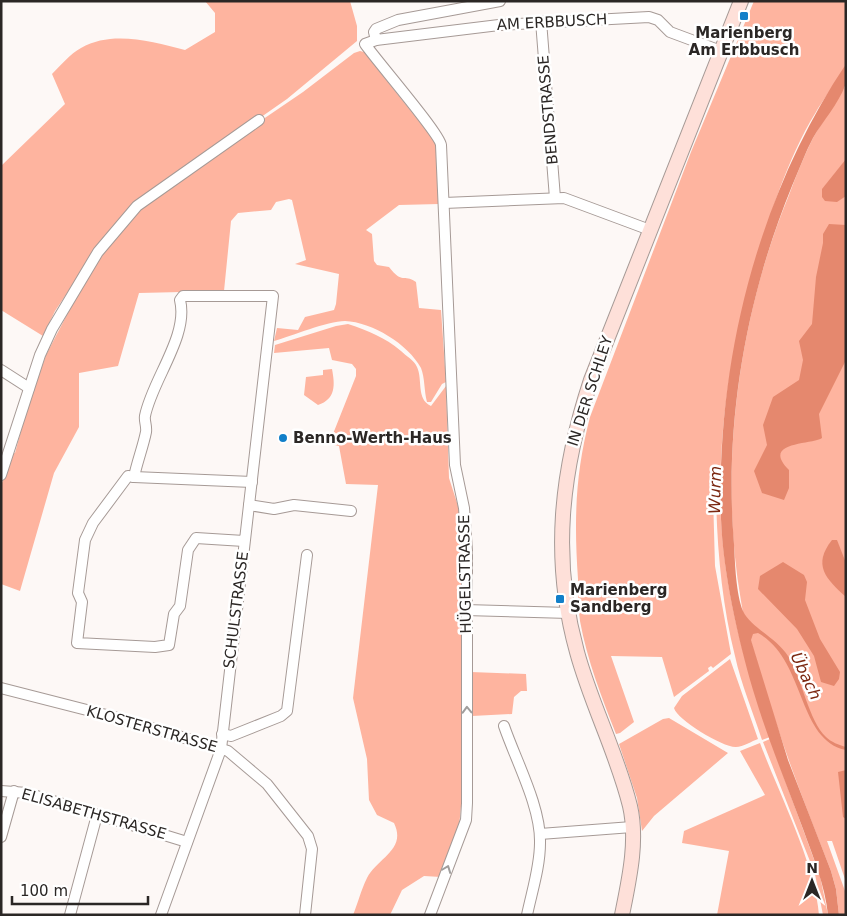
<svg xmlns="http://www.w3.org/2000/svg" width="847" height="916" viewBox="0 0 847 916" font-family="'DejaVu Sans',sans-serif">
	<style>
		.green { fill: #feb49f }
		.water { fill: #e5886e }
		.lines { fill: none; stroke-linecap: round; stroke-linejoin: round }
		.street-casing { stroke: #a69a96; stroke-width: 12 }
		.secondary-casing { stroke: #a69a96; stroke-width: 16 }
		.street { stroke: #fff; stroke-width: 10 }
		.secondary { stroke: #fee0d9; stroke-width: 14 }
		.oneway { stroke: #a09e9d }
		.poi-dot { fill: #117fc9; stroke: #fff; stroke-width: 2 }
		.labels { text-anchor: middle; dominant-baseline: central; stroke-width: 5; stroke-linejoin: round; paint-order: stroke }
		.street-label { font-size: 15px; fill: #2b2725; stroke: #fff }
		.poi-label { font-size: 15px; font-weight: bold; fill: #2b2725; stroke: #fff; text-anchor: start }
		.water-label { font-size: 16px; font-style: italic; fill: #7c2811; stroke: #fff }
	</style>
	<rect width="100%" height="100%" fill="#fdf8f6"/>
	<g class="green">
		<path d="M205,1H350L357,26V41L287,99L171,180L95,251L55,311L43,336L1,310V166L65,104L52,74C61,65 70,54 81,48C113,30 152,42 185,50L215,32V13Z"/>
		<path d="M754,1H846C846,19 847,46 846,63C844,72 822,101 816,112C801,136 790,162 780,188C741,294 716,407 721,520C725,593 745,667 770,737L762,740C753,712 741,684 735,656C722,604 717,549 716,495H713L715,566L731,654L713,668L711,666L708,668L709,671L674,697L662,657L611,656L634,722L620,733L616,734C602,698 587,660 580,621C578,608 578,593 578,579C574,521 575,474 590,417L691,152Z"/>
		<path d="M360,51L364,52L433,139L436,146L439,204L399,205L366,230L372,234L374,261L377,265L389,267C403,285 403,273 416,282L419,308L441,310L446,382L442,384L431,402H427C424,391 425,378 421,368C408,344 372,322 345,321C327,321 292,336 274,341L277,328L298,330L305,317L334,310L336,304L339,274L295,264L306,260L292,200L289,199L276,202L271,210L238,213L231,221L224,291L139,293L118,366L79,373V427L54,473L20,591L1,584V486L12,452L15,453L25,416L46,355L96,259L133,214L256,124L303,92L354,53Z"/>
		<path d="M846,85V882L832,841H827L845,891L846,915H839L836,889L831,871C804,803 778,735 758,665C752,644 744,622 741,601C718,469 738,318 789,195C796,176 804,156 813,138C823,120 835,103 846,85Z"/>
		<path d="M348,324C369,331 384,337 401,351C406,356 414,360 417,367C423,380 416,399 431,406L446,386L449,478L459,509L462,570L463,786L459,827L441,877L424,876L402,890L390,915H353C358,903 361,890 367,878C377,858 407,850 394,823L377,815L369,800L367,759L353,698L378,485L346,484L339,446L329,444L356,376V369L352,364L332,360L329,348L274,353L275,345L336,326Z"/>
		<path d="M332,369C335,385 336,399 318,405L304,395L306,377L323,375V370Z"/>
		<path d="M730,659L758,739C752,741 743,747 736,747C724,748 677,720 674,708L682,696Z"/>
		<path d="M471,672L526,674L527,691H521L514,697L512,714L472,716Z"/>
		<path d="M669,718L728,753L654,816L642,831L637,798L619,744L663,719Z"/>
		<path d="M770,739L820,876L828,915H823L815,874L763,742Z"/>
		<path d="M760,743C779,794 815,863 819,915H717L729,851L682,843L684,831L765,795L740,751Z"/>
	</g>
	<g class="water">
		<path d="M846,64C846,71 847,80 845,86C838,104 823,121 813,138C805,153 799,170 792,186C746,298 724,423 734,544C735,563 736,594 743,611C750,627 777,638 788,656C802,678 809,722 826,737C831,742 839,745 846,747V750C797,740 806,660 758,633L753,634L751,640L788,760L831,871L836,889L839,915H828C825,885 813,857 803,829C786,783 767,737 753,690C738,638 723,573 721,519C716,361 758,195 846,64Z"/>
		<path d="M846,159V196L837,202L825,201L822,197V189Z"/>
		<path d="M829,224L846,225V360L819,414L822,438C812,445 760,441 789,470V488L784,500L762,493L754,471L767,445L763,425L773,397L799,380L803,360L799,341L812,324L816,277L823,243V234Z"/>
		<path d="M832,540H837L846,563V597C826,579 812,565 832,540Z"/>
		<path d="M783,562L804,575L807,582L805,600L820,639L840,672L839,679L834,686L821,682L814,656L797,629L758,589L760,576Z"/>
		<path d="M846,770V819L843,817L838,772Z"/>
	</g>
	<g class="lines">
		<defs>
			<g id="street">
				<path d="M541,21L555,198"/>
				<path d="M376,40L374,32L376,29L398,20L500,1"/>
				<path d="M444,203L564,198L650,230"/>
				<path d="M1,370L29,388"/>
				<path d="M1,475L40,355L52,329L98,252L137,206L259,120"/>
				<path d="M134,477L252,482"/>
				<path d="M249,505L274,509L294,505L351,511"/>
				<path d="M465,610L569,613"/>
				<path d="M1,688L122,719L228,751L267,784L308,836L312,849L305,915"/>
				<path d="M504,726C516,761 541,807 540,843C540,867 532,891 527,915"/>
				<path d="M222,734L231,736L281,716L287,711L307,555"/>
				<path d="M1,791L27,793L187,842"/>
				<path d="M540,834L632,827"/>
				<path d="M1,837L14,791"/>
				<path d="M70,915L97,815"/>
				<path d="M161,915L221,749L273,296H183L180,300C189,336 152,380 145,416C144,421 147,426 146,432C143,447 137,462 134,477L128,476L93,523L85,540L78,593L82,602L77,643L155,647L169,645L174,614L180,606L188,550L196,538L244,541"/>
				<path d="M430,915L466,820L467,803V551L464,508L455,465L441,145C440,134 376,60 365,44L376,40L499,25L649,17L658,20L670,32L721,51"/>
			</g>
			<path id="secondary" d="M622,915C629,880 638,841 630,806C617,753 591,704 577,652C551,558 561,471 591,380L741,1"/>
		</defs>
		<use href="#street" class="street-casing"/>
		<use href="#secondary" class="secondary-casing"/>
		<use href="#street" class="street"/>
		<use href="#secondary" class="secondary"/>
	</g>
	<defs><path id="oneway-chevron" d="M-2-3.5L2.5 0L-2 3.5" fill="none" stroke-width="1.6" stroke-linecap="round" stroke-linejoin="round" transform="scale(1.25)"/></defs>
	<g class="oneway">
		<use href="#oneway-chevron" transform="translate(467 710) rotate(-92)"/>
		<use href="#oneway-chevron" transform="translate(447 869) rotate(-69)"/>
	</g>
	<g class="poi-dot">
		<rect x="739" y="11" width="10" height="10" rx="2.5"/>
		<circle cx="283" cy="438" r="5"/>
		<rect x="555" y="594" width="10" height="10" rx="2.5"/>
	</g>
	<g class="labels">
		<g class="street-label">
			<text transform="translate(552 22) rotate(-3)">AM ERBBUSCH</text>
			<text transform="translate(548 110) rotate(-95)">BENDSTRASSE</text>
			<text transform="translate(590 391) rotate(-72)">IN DER SCHLEY</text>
			<text transform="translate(465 574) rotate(-91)">HÜGELSTRASSE</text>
			<text transform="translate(236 610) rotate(-83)">SCHULSTRASSE</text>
			<text transform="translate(152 729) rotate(16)">KLOSTERSTRASSE</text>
			<text transform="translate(94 814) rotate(16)">ELISABETHSTRASSE</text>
		</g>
		<g class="poi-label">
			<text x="744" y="33" text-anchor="middle">Marienberg<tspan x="744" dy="17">Am Erbbusch</tspan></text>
			<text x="293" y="438">Benno-Werth-Haus</text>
			<text x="570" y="590">Marienberg<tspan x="570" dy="17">Sandberg</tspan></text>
		</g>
		<g class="water-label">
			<text transform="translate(715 490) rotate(-89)">Wurm</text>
			<text transform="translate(806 676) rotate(65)">Übach</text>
		</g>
	</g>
	<rect width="847" height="916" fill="none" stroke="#2b2725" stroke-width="5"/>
	<g transform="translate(812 881)" stroke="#ffffff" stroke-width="4" paint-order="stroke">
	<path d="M0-4L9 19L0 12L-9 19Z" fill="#2b2725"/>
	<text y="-8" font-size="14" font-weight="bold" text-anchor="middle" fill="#2b2725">N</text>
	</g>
	<path d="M12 896v8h136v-8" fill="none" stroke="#2b2725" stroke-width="2.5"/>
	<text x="20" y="896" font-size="15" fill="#2b2725" stroke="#ffffff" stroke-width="4" paint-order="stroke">100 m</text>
</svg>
